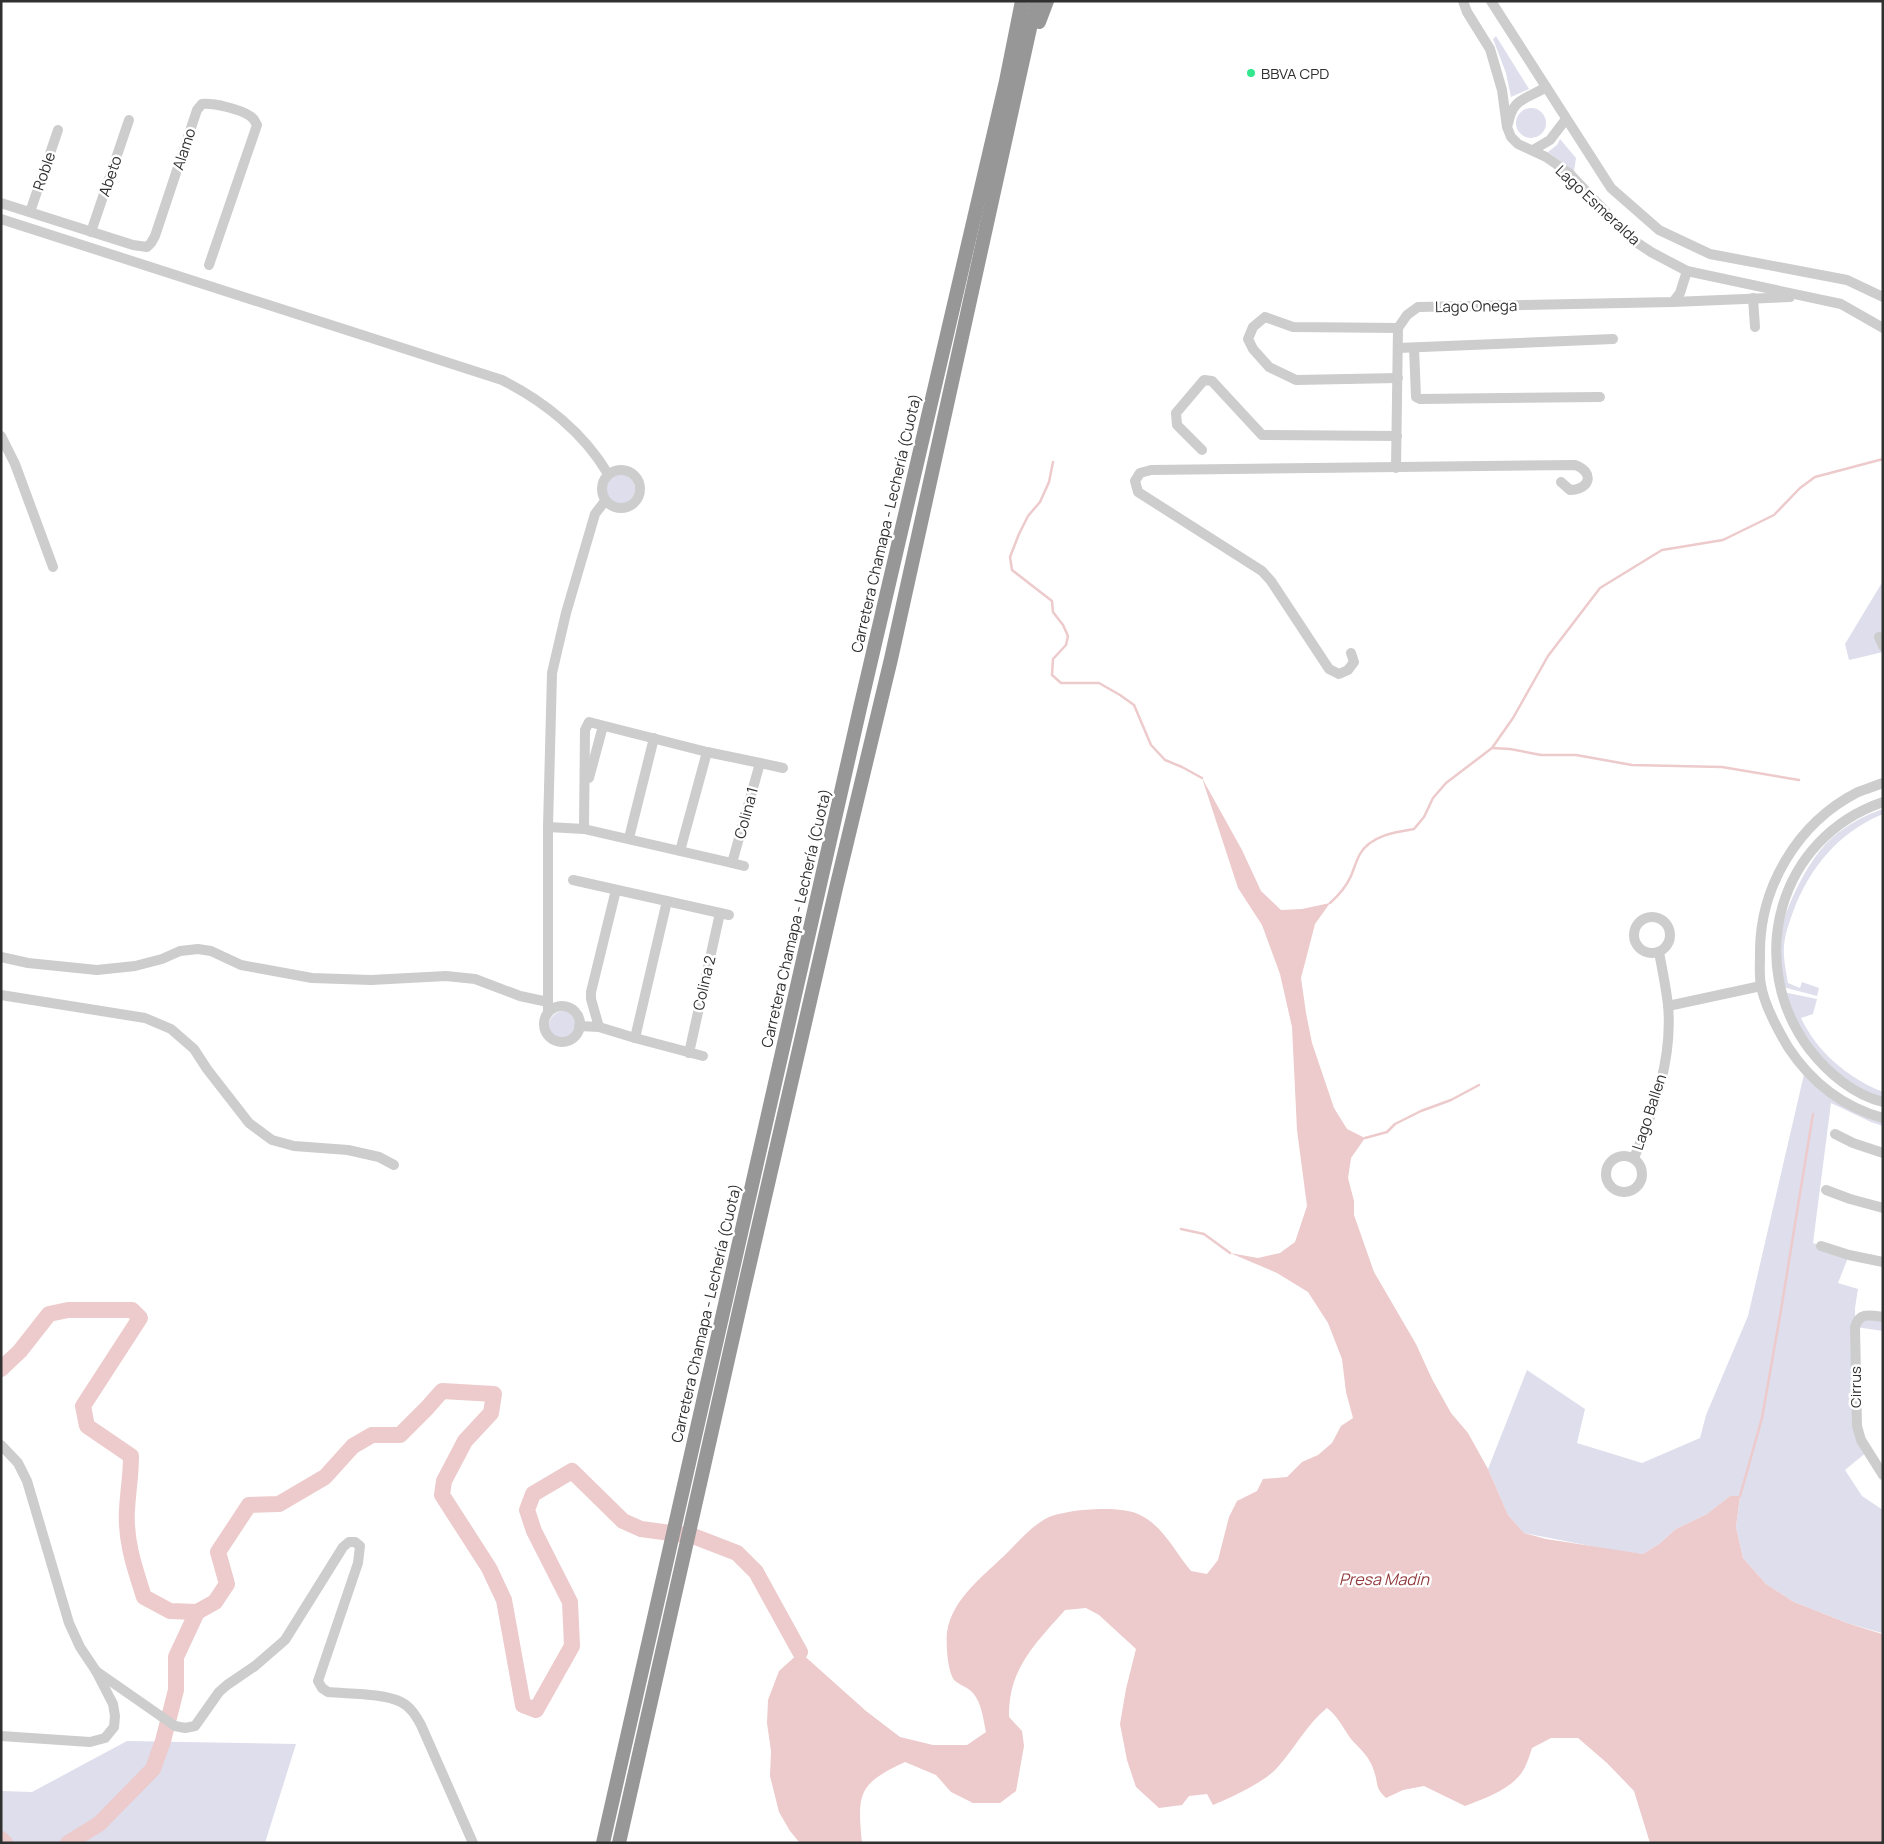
<svg xmlns="http://www.w3.org/2000/svg" width="1884" height="1844" viewBox="0 0 1884 1844" font-family="Manrope,sans-serif">
	<style>
		.green { fill: #dedeed }
		.water { fill: #edcacb }
		.lines { fill: none; stroke-linecap: round; stroke-linejoin: round }
		.stream { stroke: #edcacb; stroke-width: 2.5 }
		.river { stroke: #edcacb; stroke-width: 16 }
		.minor { stroke: #cdcdcd; stroke-width: 10 }
		.highway { stroke: #979797; stroke-width: 14 }
		.poi-dot { fill: #32e78d; stroke: #fff; stroke-width: 2 }
		.labels { text-anchor: middle; dominant-baseline: central; stroke-width: 5; stroke-linejoin: round; paint-order: stroke }
		.poi-label { font-size: 15px; fill: #303030; stroke: #fff; text-anchor: start }
		.street-label { font-size: 15px; fill: #303030; stroke: #fff }
		.water-label { font-size: 16px; font-style: italic; fill: #933c3f; stroke: #fff }
	</style>
	<rect width="100%" height="100%" fill="#fff"/>
	<g class="green">
		<path d="M1496,36L1529,89L1511,97L1506,73L1493,39Z"/>
		<circle cx="1531" cy="123" r="15"/>
		<path d="M1560,139L1576,158L1574,171L1548,152L1557,145Z"/>
		<circle cx="620" cy="489" r="15"/>
		<path d="M1883,581V631L1879,637L1883,652L1849,660L1845,644Z"/>
		<path d="M1883,809V814C1839,832 1809,868 1793,912C1789,923 1785,934 1784,945C1783,958 1786,971 1788,983L1800,988L1802,982L1819,988L1817,996L1783,987C1782,972 1778,953 1780,937C1784,908 1810,856 1833,837C1847,825 1865,815 1883,809Z"/>
		<path d="M1783,992L1817,999L1813,1014L1801,1018C1817,1052 1848,1078 1883,1092V1100C1855,1087 1827,1069 1809,1045C1798,1030 1791,1009 1783,992Z"/>
		<circle cx="564" cy="1026" r="15"/>
		<path d="M1805,1070L1814,1080L1883,1118V1126L1871,1122L1831,1103L1813,1243L1849,1255L1838,1283L1858,1289L1855,1308V1325L1857,1321L1883,1317V1331L1856,1327L1855,1414L1868,1451L1845,1470L1862,1496L1883,1510V1636L1882,1633L1847,1623L1794,1602L1766,1584L1743,1558L1736,1527L1740,1496H1730L1707,1514L1676,1529L1659,1544L1643,1554L1611,1550L1524,1533L1508,1515L1488,1469L1527,1370L1585,1409L1577,1443L1642,1463L1700,1438L1706,1415L1748,1316Z"/>
		<path d="M127,1741L296,1744L265,1843H1V1791L32,1792Z"/>
	</g>
	<path class="water" d="M1202,778L1242,850L1261,891L1281,910L1302,909L1330,903L1315,924L1301,978L1306,1013L1312,1043L1334,1108L1347,1129L1365,1138L1351,1158L1348,1178L1354,1201V1215L1374,1272L1416,1344L1432,1379L1451,1413L1468,1433L1488,1469L1508,1515L1524,1533L1546,1539L1643,1554L1659,1544L1676,1529L1707,1514L1730,1496H1740L1736,1527L1743,1558L1766,1584L1794,1602L1847,1623L1882,1634L1883,1636V1843H1650L1634,1791L1607,1763L1578,1738H1551L1532,1748C1530,1754 1528,1761 1525,1767C1515,1788 1486,1798 1465,1806L1424,1786L1403,1790L1386,1798C1374,1786 1379,1785 1374,1771C1370,1757 1360,1749 1351,1739C1343,1728 1338,1716 1327,1708C1307,1724 1295,1748 1277,1768C1263,1783 1232,1797 1213,1805L1207,1794L1189,1796L1182,1805L1159,1808L1136,1787L1127,1760L1120,1724L1126,1689L1136,1649L1099,1615L1086,1608L1065,1610C1035,1644 1008,1669 1009,1717L1022,1731L1024,1746L1016,1791L1000,1803H973L951,1792L936,1775L905,1762C858,1784 857,1793 862,1843H800L790,1831L779,1812L770,1776L771,1751L767,1723L768,1700L779,1671L800,1652L866,1711L900,1737L933,1745H967L986,1732C983,1718 982,1704 973,1693C968,1687 959,1685 954,1680C947,1669 946,1644 947,1632C952,1598 986,1574 1008,1552C1020,1540 1030,1528 1045,1519C1063,1509 1119,1505 1138,1514C1163,1525 1174,1551 1191,1571L1207,1574L1218,1560L1229,1517L1237,1501L1257,1491L1263,1479L1287,1477L1302,1462L1318,1455L1332,1443L1341,1426L1353,1418L1346,1392L1342,1359L1328,1323L1308,1292L1277,1273L1230,1253L1258,1258L1280,1253L1295,1242L1307,1206L1297,1130L1292,1027L1280,974L1262,925L1238,888Z"/>
	<g class="lines">
		<g class="stream">
			<path d="M1053,462L1049,482L1040,502L1028,516L1019,534L1010,557L1012,570L1052,601L1053,612L1063,625L1068,636L1066,645L1053,659L1052,675L1061,683H1099L1120,695L1134,705L1151,745L1165,760L1182,767L1202,778"/>
			<path d="M1492,748L1510,749L1541,755H1576L1632,765L1722,767L1799,780"/>
			<path d="M1330,903C1338,896 1346,887 1351,876C1354,869 1356,861 1360,854C1370,836 1395,832 1414,829L1424,817L1433,798L1446,783L1492,748L1513,718L1548,656L1600,588L1662,550L1723,540L1774,515L1800,488L1815,477L1883,459"/>
			<path d="M1365,1138L1387,1132L1395,1124L1421,1111L1451,1100L1479,1085"/>
			<path d="M1181,1229L1204,1234L1230,1253"/>
			<path d="M1740,1496L1762,1418L1781,1310L1813,1114"/>
		</g>
		<g class="river">
			<path d="M1,1369L20,1351L49,1314L68,1310H132L140,1318L83,1406L87,1426L131,1456C131,1475 128,1491 127,1510C125,1541 135,1569 144,1597L170,1611L197,1612L215,1602L227,1584L218,1552L249,1505L279,1504L325,1477L353,1446L372,1435H400L427,1408L442,1391L494,1394L491,1413L465,1441L444,1481L442,1495L489,1568L504,1600L523,1705L536,1710L572,1646L570,1602L534,1531L527,1510L533,1494L572,1471L623,1521L641,1529L693,1536L737,1553L756,1572L800,1652"/>
			<path d="M1,1839L5,1843"/>
			<path d="M68,1843L99,1824L153,1769L163,1741L176,1690V1657L197,1612"/>
		</g>
		<g class="minor">
			<path d="M1463,1L1467,12L1490,49L1502,90L1507,127L1511,137L1518,144L1546,157L1569,173L1630,238L1651,252L1687,271L1841,304L1883,328"/>
			<path d="M1491,1L1611,188L1659,230L1710,254L1847,280L1883,297"/>
			<path d="M1508,124C1513,97 1526,100 1546,87"/>
			<path d="M1533,150L1550,140L1566,119"/>
			<path d="M1,203L133,245L147,247L151,243L155,236L197,110L202,104C214,103 240,109 250,116C254,118 255,122 257,125L209,265"/>
			<path d="M30,212L58,130"/>
			<path d="M1,219L502,380C544,401 584,433 608,474"/>
			<path d="M91,232L129,120"/>
			<path d="M1753,298L1755,327"/>
			<path d="M1673,302L1680,293L1687,271"/>
			<path d="M1398,328L1293,327L1265,317L1253,327L1248,339L1253,349L1269,367L1296,380L1398,378"/>
			<path d="M1398,348L1613,339"/>
			<path d="M1414,348L1416,397L1420,399L1600,397"/>
			<path d="M1,436L15,464L53,567"/>
			<path d="M1202,450L1177,425L1176,413L1204,380L1212,381L1262,435L1397,436"/>
			<path d="M1396,468L1398,328L1407,315L1418,307L1673,302L1790,297"/>
			<circle cx="621" cy="489" r="19"/>
			<path d="M1879,637L1883,646"/>
			<path d="M1351,653L1354,662L1348,670L1339,674L1329,669L1271,581L1262,571L1138,492L1135,481L1140,473L1151,470L1575,465C1595,472 1590,490 1570,490L1561,482"/>
			<path d="M760,763L783,768"/>
			<path d="M589,778L603,726"/>
			<path d="M1883,783C1875,786 1866,789 1858,792C1797,823 1759,888 1760,955C1760,965 1759,976 1761,985C1764,1005 1778,1030 1788,1047C1811,1082 1843,1107 1883,1118"/>
			<path d="M1883,802C1778,838 1744,963 1810,1050C1828,1073 1854,1095 1883,1102"/>
			<path d="M548,827L584,829L732,863L760,763L707,752L589,722L585,730L584,829"/>
			<path d="M629,838L654,738"/>
			<path d="M680,851L707,752"/>
			<path d="M732,863L744,866"/>
			<path d="M573,880L729,915"/>
			<circle cx="1652" cy="935" r="18"/>
			<path d="M1,957L28,963L97,970L135,966L162,959L180,951L198,949L211,951L241,965L312,978L371,980L446,976L475,979L520,996L548,1002"/>
			<path d="M1,995L145,1018L171,1029L194,1049L207,1069L249,1123L272,1140L294,1146L348,1150L379,1157L394,1165"/>
			<path d="M1668,1006L1761,986"/>
			<circle cx="562" cy="1024" r="18"/>
			<path d="M548,1013V827L552,673L566,613L595,514L605,501"/>
			<path d="M579,1026L599,1027L635,1038L667,901"/>
			<path d="M599,1027L591,999V992L616,890"/>
			<path d="M635,1038L703,1056"/>
			<path d="M689,1053L720,913"/>
			<path d="M1835,1134L1853,1143L1883,1153"/>
			<circle cx="1624" cy="1174" r="18"/>
			<path d="M1634,1158C1654,1110 1673,1059 1668,1005C1666,987 1662,969 1659,952"/>
			<path d="M1826,1190L1850,1199L1883,1208"/>
			<path d="M1821,1246L1849,1255L1883,1262"/>
			<path d="M1883,1317C1870,1315 1859,1312 1855,1327L1857,1426L1861,1440L1883,1475"/>
			<path d="M1,1445L18,1463L27,1481L69,1623L80,1647L96,1671L113,1704L115,1716L114,1727L105,1738L90,1742L1,1736"/>
			<path d="M96,1671L175,1726L185,1728L195,1726L219,1692L227,1685L255,1666L285,1640L343,1547L349,1542H355L360,1546L358,1563L318,1681L322,1688L328,1692C348,1694 384,1693 401,1702C411,1707 416,1716 421,1725L473,1843"/>
		</g>
		<g class="highway">
			<path d="M1039,22L1047,1"/>
			<path d="M603,1843L860,708L1006,81L1022,1"/>
			<path d="M619,1843L743,1293L836,888L891,659L1036,1"/>
		</g>
	</g>
	<circle class="poi-dot" cx="1251" cy="73" r="5"/>
	<g class="labels">
		<g class="poi-label">
			<text x="1261" y="73">BBVA CPD</text>
		</g>
		<g class="street-label">
			<text transform="translate(184 149) rotate(-72)">Alamo</text>
			<text transform="translate(44 171) rotate(-71)">Roble</text>
			<text transform="translate(110 176) rotate(-71)">Abeto</text>
			<text transform="translate(1598 205) rotate(43)">Lago Esmeralda</text>
			<text transform="translate(1476 306) rotate(-1)">Lago Onega</text>
			<text transform="translate(886 523) rotate(-77)">Carretera Chamapa - Lechería (Cuota)</text>
			<text transform="translate(746 813) rotate(-75)">Colina 1</text>
			<text transform="translate(796 918) rotate(-77)">Carretera Chamapa - Lechería (Cuota)</text>
			<text transform="translate(704 983) rotate(-77)">Colina 2</text>
			<text transform="translate(1649 1112) rotate(-72)">Lago Ballen</text>
			<text transform="translate(706 1313) rotate(-77)">Carretera Chamapa - Lechería (Cuota)</text>
			<text transform="translate(1855 1387) rotate(-90)">Cirrus</text>
		</g>
		<g class="water-label">
			<text x="1384" y="1579">Presa Madín</text>
		</g>
	</g>
	<rect width="1884" height="1844" fill="none" stroke="#303030" stroke-width="5"/>
</svg>
